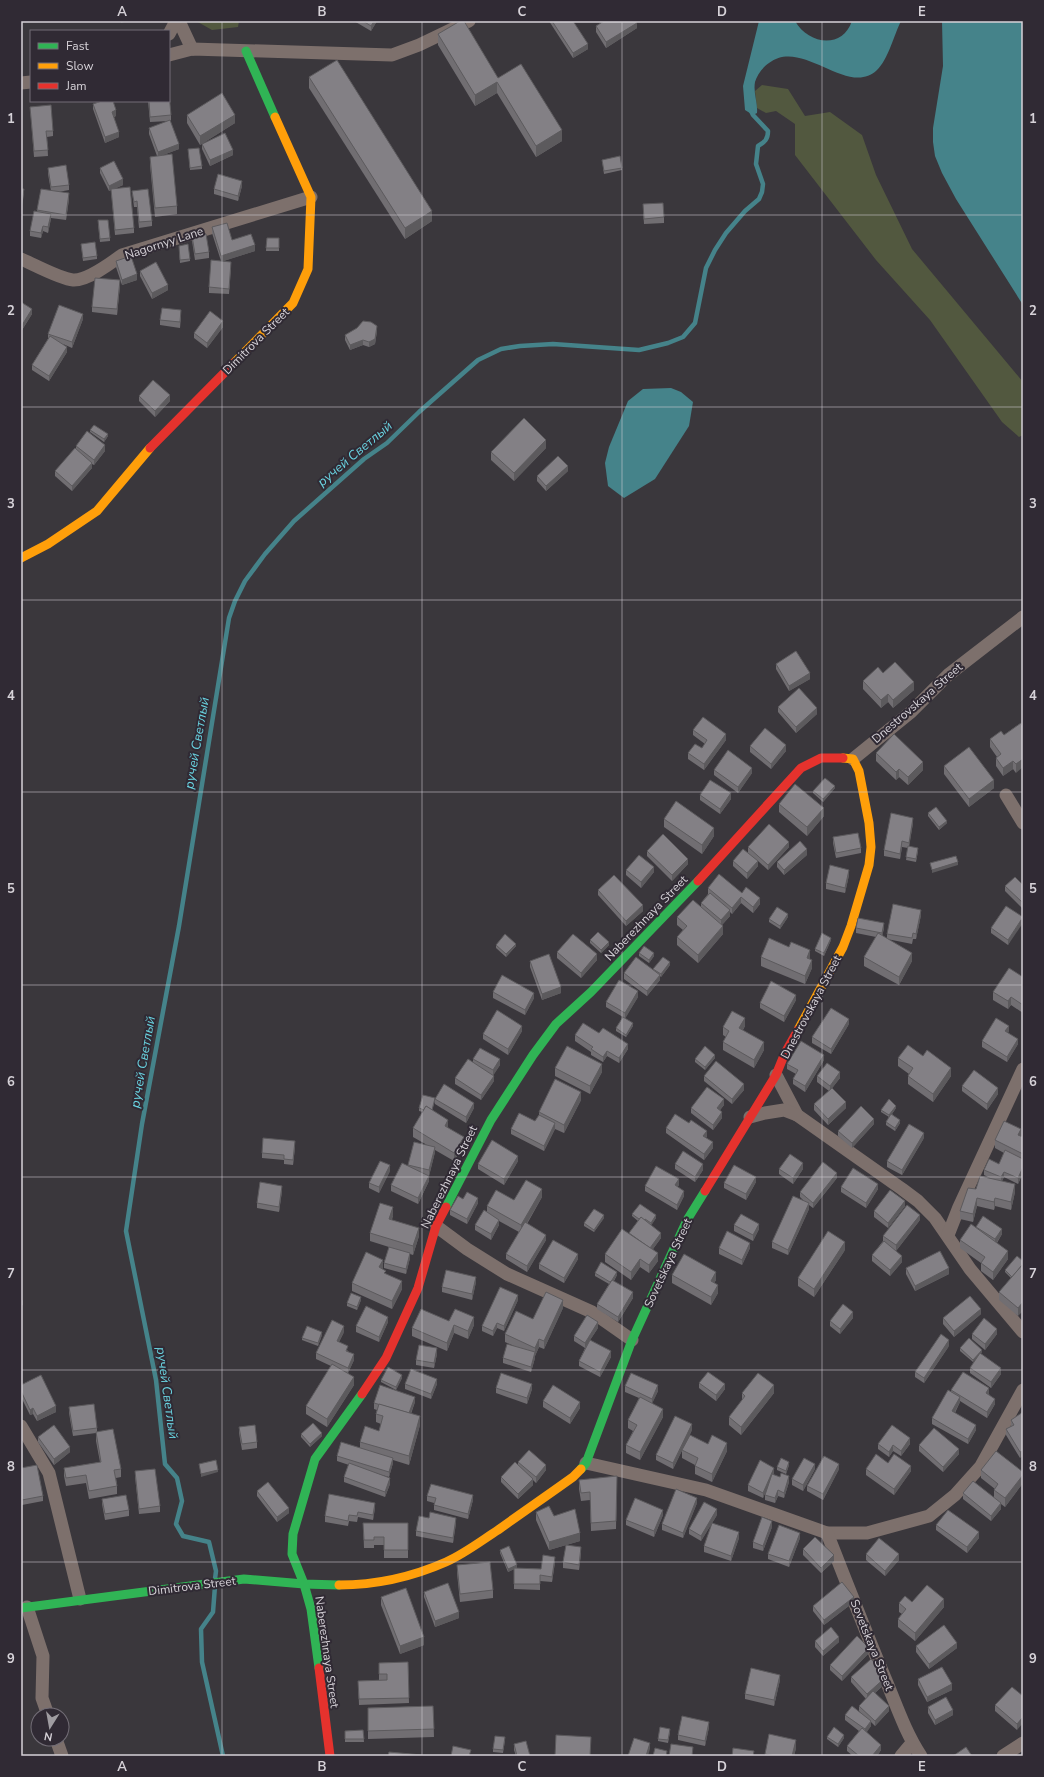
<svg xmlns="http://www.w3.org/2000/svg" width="1044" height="1777" viewBox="0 0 1044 1777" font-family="'Nunito Sans',sans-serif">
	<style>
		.green { fill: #52583f }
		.water { fill: #45838a }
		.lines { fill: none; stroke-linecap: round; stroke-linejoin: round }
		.stream { stroke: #45838a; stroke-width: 4.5 }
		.street { stroke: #7d706c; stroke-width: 13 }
		.fast { stroke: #30b455; stroke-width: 9 }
		.slow { stroke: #ff9f0a; stroke-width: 9 }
		.jam { stroke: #e5322d; stroke-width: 9 }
		.wall { fill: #716e72 }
		.shaded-wall { fill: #5c5a5d }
		.building { fill: #838085; stroke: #5c5a5d }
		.grid { fill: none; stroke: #d6d2d8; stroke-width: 1; stroke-opacity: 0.55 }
		.labels { text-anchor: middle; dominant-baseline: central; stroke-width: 4; stroke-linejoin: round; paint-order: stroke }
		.street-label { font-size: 12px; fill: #d6d2d8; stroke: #302a34 }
		.water-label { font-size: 13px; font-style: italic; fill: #6ad5e2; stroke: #302a34 }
		.neatline { fill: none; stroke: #d6d2d8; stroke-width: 1.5 }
		.grid-label { font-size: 13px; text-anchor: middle; font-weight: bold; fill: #d6d2d8 }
	</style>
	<rect width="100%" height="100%" fill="#3a373c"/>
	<g class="green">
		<path d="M196,21H239L238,27L212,30Z"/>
		<path d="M762,85L788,89L805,116L830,112L862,135L876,175L912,249L1023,382V435L1019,437L1002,422L930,320L876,260L795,155V124L776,111L766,113L757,108L755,91Z"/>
	</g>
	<g class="water">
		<path d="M759,21H795C808,44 842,50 852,21H901C894,35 888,60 877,70C848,98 802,37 769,63C763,67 757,75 755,82C753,93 758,103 757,113L753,115L745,110L743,86Z"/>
		<path d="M942,21H1023V305L956,199L942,173L935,156L933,142V128L943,66Z"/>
		<path d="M671,388L681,392L693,402L689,426L655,479L624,498L608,486L605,463L609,447L628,401L643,389Z"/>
	</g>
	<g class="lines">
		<g class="stream">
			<path d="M215,1579L216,1571L209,1542L183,1536L176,1524L182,1501L177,1478L165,1464L156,1380L126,1231L142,1124L179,926L229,618L235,601L245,581L265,554L294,521L364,459L387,443L419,412L478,360L501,349L520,346L553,344L639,350L668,343L683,337L695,323L706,268L715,250L726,233L745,211L759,199L762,192L763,184L756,164L758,146C765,142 768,139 768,131L753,115L751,111"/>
			<path d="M215,1586L213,1612L201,1629L202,1662L223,1756"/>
		</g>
		<g class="street">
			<path d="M179,21L192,49"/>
			<path d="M169,34L176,21"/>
			<path d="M169,55L192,49L392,55L419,45L469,21"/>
			<path d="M21,83L31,82"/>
			<path d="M21,259C33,264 60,279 73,280C87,281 111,263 122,255L311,197"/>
			<path d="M853,759L911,712L948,675L1023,617"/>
			<path d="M1006,795L1023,823"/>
			<path d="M776,1075L797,1115L902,1189L918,1201L935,1218L970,1269L1023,1332"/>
			<path d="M750,1117L765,1113L784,1110L797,1115"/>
			<path d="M436,1226L467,1249L507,1274L592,1312L632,1340"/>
			<path d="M948,1235L959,1207L1023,1069"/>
			<path d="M21,1426L49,1473L80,1599"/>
			<path d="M586,1463L706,1490L827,1533H867L929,1516L955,1495L981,1466L1023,1390"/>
			<path d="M827,1533C846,1581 865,1630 885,1678C896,1704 905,1732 921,1756"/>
			<path d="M27,1607L43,1656L42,1698L48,1715"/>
			<path d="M56,1739L62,1756"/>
			<path d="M901,1756L912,1743"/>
			<path d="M1003,1756L1023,1743"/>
		</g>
		<g class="fast">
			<path d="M246,51L275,117"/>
			<path d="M446,1207L491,1120L533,1055L556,1024L591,992L698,881"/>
			<path d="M581,1469L586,1463L632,1340L687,1220L705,1191"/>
			<path d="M21,1608L244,1579L304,1584L339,1585"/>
			<path d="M319,1668L311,1609L304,1584L292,1554L293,1534L315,1459L362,1394"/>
		</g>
		<g class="slow">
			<path d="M234,363L293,303L308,269L311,197L275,117"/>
			<path d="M21,558L48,544L97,511L150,448"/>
			<path d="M798,1030L843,947L851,926L869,865L871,847L869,823L859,771L853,759L843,758"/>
			<path d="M339,1585C376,1585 412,1577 446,1562C464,1554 481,1541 498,1530C523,1512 548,1495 573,1477L581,1469"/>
		</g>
		<g class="jam">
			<path d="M150,448L234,363"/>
			<path d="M698,881L801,768L821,758H843"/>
			<path d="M705,1191L776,1075L785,1053L798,1030"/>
			<path d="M362,1394L386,1358L418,1288L436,1226L446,1207"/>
			<path d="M319,1668L330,1756"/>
		</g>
	</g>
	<g class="wall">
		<path d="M354,21H377L371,31Z"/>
		<path d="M549,21H573L588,49L573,58Z"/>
		<path d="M596,26L637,28L606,48L596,32Z"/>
		<path d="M438,34L498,78L562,141L536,157L497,93L475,106L438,45Z"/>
		<path d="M309,77L432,221L405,239L309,88Z"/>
		<path d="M148,101H169L171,115V120H170L179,149L163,155L177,206V214L155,217L150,165V157L157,156L149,134V128L169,121L150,122Z"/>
		<path d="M93,104L116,116L114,117L119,137L105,143L93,109Z"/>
		<path d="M30,107L53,131V136L47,137L48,156L34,157Z"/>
		<path d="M187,115L235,123L200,145L187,123Z"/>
		<path d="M202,144L233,155L210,166L202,149Z"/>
		<path d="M188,149L202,166V169L190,170Z"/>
		<path d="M602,160L622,168V170L604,174Z"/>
		<path d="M48,168L69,185V190L58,192L69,199L66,220L51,218L48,233L43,231L41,238L30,236V231L37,211L41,189L51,191L48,174Z"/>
		<path d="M100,168L123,185L114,189L134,228V233L115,235L111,190L109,191L100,173Z"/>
		<path d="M242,186L238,201L214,194V189Z"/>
		<path d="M132,191L152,221V226L139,228L137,207H134Z"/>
		<path d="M643,210L664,217V223L644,224Z"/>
		<path d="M98,223L110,238V241L100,242Z"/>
		<path d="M212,227L232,240L255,251L223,261L231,267L229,294L209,293V287L221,261L212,233Z"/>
		<path d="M192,236L209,252V258L195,260L192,241Z"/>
		<path d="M267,238H279V251H266Z"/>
		<path d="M81,244L97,256V259L83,261Z"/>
		<path d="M179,246L190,259V261L180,263Z"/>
		<path d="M116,261L137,280L122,285L116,267Z"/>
		<path d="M140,271L168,290L152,299L140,276Z"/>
		<path d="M120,285L117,315L92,312V307Z"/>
		<path d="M21,302L32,314L22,330H21Z"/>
		<path d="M181,316L180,328L160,325V320Z"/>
		<path d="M83,319L72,348L63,344L67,352L49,381L32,370V365L48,339V334Z"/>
		<path d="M223,327L207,348L194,338V333Z"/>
		<path d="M377,331L375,344L369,347L363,345L350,350L345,340V335Z"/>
		<path d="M139,396L170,401L155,417L139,401Z"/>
		<path d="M90,430L108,436L104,442L90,432Z"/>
		<path d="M76,446L105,451L94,465L92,464V468L72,491L55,476V471L76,449Z"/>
		<path d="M546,448L514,481L491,460V452Z"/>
		<path d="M568,471L546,491L537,481V476Z"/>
		<path d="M776,664L810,679L789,691L776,669Z"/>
		<path d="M883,673L914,690L893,708L888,702L881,708L863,689V681Z"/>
		<path d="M778,707L817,714L796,733L778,712Z"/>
		<path d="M1021,723L1016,773L1013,769L1003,776L996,766V758L997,757L990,747V739L1004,735Z"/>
		<path d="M693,730L726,740L704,770L688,759V753L702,748L705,744L693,735Z"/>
		<path d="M750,746L786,751L771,769L750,752Z"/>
		<path d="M876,753L923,770L908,785L899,777L896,780L876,761Z"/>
		<path d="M944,766L994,788L969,807L944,774Z"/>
		<path d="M714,770L752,773L738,793L714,775Z"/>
		<path d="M835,788L823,802L813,793V791Z"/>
		<path d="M700,795L731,799L720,814L700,800Z"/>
		<path d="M779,804L824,816L807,836L779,812Z"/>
		<path d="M928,813L947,823L939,830L928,816Z"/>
		<path d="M664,819L714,836L702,854L664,827Z"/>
		<path d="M913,823L909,846L918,851L916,862L906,860L908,848L902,847L900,859L884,856V850Z"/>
		<path d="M833,837L861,848V853L836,858L833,843Z"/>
		<path d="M748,847H789L768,870L758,861V866L747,879L733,866V861L748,852Z"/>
		<path d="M647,851L688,864L672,881L647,856Z"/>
		<path d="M807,855L784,875L777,867V862Z"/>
		<path d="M626,870L654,872L641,888L626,875Z"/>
		<path d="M849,875L845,893L826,889V883Z"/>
		<path d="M1023,885L1022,908L1005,891V886Z"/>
		<path d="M708,888L742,893L760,904L753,913L741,903L732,914L730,912V916L722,925L723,934L698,963L677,945V937L683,930L677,925V917L701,907V903L708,894Z"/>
		<path d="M598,890L643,911L626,926L598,895Z"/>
		<path d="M921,915L916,939H913L912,944L887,939L912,961L899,985L864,966V957L876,937L856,933V928H884L882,936L887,939V934Z"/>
		<path d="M788,917L780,929L769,922V919Z"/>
		<path d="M1023,917L1008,945L991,933V928Z"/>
		<path d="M590,940L609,945L601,953L590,943Z"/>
		<path d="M831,940L824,956L815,951V949Z"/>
		<path d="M496,945L516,946L506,957L496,948Z"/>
		<path d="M557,952L597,960L581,978L557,958Z"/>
		<path d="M639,953L654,956L649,963L639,956Z"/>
		<path d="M761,957L810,958L812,968L805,984L761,966Z"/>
		<path d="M530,961L561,993L542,1000L530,967Z"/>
		<path d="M670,965L661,977L660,976V980L647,996L624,979V973L653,970V969Z"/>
		<path d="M1023,977V1013L1011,1005L1008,1009L993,1000V992Z"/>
		<path d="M493,992L534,998L525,1015L493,998Z"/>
		<path d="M638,997L625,1018L633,1026L626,1037L616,1031V1028L623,1017L606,1007V1002Z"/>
		<path d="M796,1000L784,1022L760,1008V1003Z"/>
		<path d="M849,1024L831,1054L812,1043V1037Z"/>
		<path d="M745,1026L743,1030L764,1050L754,1068L723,1050V1042L726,1037L723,1035V1027Z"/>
		<path d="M522,1031L508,1055L483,1039V1034Z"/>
		<path d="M1009,1031L1008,1033L1018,1044L1007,1062L982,1047V1041Z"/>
		<path d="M599,1033L628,1049L619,1063L607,1056L603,1062L591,1055V1052L575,1041V1035Z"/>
		<path d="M715,1058L705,1070L695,1062V1059Z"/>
		<path d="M898,1058L951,1076L933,1102L908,1084V1076L909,1074L898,1066Z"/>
		<path d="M473,1059L500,1065L493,1075L494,1081L481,1100L455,1084V1078L473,1062Z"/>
		<path d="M824,1060L805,1092L793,1084V1079L796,1074L787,1069V1064Z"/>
		<path d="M555,1068L602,1072L590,1094L555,1076Z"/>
		<path d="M704,1076L744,1090L732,1104L704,1081Z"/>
		<path d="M817,1076L840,1078L832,1088L846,1108L828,1125L814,1110V1104L829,1091L817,1082Z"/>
		<path d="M962,1086L998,1094L987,1110L962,1091Z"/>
		<path d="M435,1099L474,1108L466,1123L435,1104Z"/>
		<path d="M581,1100L564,1133L555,1129L544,1151L511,1134V1129L535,1121L539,1115V1112Z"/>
		<path d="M435,1101L432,1110L464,1145L454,1161L435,1150V1152L429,1176V1181L418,1204L391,1191V1185L408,1166L414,1142L427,1145L413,1137V1128L423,1112L419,1111V1108Z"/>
		<path d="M724,1105L720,1110L722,1118L713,1130L691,1113V1108Z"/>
		<path d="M896,1108L892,1114L900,1123L895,1131L886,1125V1122L889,1117L881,1112V1110Z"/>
		<path d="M874,1124L852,1148L838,1136V1131Z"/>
		<path d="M666,1128L707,1136L706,1138L713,1148L704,1160L666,1133Z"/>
		<path d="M1021,1136L1023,1137V1173L1018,1184L1004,1177L1002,1181L1015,1192L1011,1210L995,1206L994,1210L977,1206L973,1222L960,1219V1211L976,1189L992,1179L984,1175V1170L999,1164L1004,1153L995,1148V1140Z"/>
		<path d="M924,1138L902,1175L887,1167V1161Z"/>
		<path d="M295,1147L293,1165L284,1164V1160L262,1158V1153Z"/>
		<path d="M518,1161L504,1185L478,1169V1164Z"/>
		<path d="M675,1164L703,1170L695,1182L675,1169Z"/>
		<path d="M779,1169H803L793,1184L779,1174Z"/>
		<path d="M390,1171L379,1193L369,1188V1183Z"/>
		<path d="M837,1178L813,1208L809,1205V1209L788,1255L772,1248V1242L804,1201L800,1197V1192Z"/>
		<path d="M756,1182L746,1200L724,1188V1183Z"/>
		<path d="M679,1185L677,1187L684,1196L677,1210L645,1191V1186Z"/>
		<path d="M841,1187L878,1189L866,1208L841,1192Z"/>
		<path d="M282,1191L279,1212L257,1208V1203Z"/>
		<path d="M542,1197L527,1224L546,1240L527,1272L506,1259V1254L519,1232L499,1221V1225L491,1240L475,1230V1225L487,1212V1206L514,1200Z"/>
		<path d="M463,1199L478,1203L467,1224L450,1215V1210Z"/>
		<path d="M905,1206L888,1228L874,1217V1211Z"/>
		<path d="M632,1214L656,1218L651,1225L661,1238L653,1249L658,1261L649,1273L640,1267L631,1280L605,1262V1254L629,1234V1233L638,1221L632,1216Z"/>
		<path d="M393,1215L392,1220L419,1236L413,1255L410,1254V1258L406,1274L384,1268V1263L389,1247L370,1241V1233Z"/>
		<path d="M604,1218L594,1232L584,1226V1223Z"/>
		<path d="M920,1220L896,1251L902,1262L890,1276L872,1261V1255L883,1241V1236Z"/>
		<path d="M734,1225L759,1229L753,1241L734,1231Z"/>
		<path d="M976,1227L1002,1234L997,1243L1008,1259L993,1280L981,1271V1263L960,1248V1240L976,1228Z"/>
		<path d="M719,1248H750L742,1265L719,1254Z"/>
		<path d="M845,1250L814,1297L798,1286V1278Z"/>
		<path d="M578,1259L564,1283L539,1269V1264Z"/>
		<path d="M1023,1261L1018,1316L999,1300V1292L1011,1278L1005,1272V1270Z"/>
		<path d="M383,1268L382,1269L386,1274L402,1289L392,1309L352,1291V1283Z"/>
		<path d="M906,1268L949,1274L915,1291L906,1274Z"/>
		<path d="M595,1273L617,1275L614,1281L633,1298L618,1322L597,1309V1304L609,1284L595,1276Z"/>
		<path d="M672,1275L716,1280L714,1283L718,1293L711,1305L672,1283Z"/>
		<path d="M476,1282L472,1300L442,1292V1287Z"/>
		<path d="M361,1300L357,1310L347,1306V1303Z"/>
		<path d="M518,1300L504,1331L497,1328L493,1336L482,1331V1326Z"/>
		<path d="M563,1308L544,1349L539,1347L535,1356V1358L531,1372L503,1363V1358L514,1346L505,1342V1334L533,1319Z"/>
		<path d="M981,1314L954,1337L943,1324V1318Z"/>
		<path d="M853,1318L840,1334L830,1326V1321Z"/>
		<path d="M449,1321L474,1325L468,1339L454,1333L447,1351L412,1336V1328Z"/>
		<path d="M388,1322L379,1342L356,1332V1326Z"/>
		<path d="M598,1328L590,1340L611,1357L600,1377L579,1366V1361L585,1348L574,1341V1336Z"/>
		<path d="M344,1332L339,1342L348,1351L354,1360L348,1373L354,1385L327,1427L306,1414V1406L331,1366L316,1359V1353Z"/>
		<path d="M972,1334H997L985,1350L972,1339Z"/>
		<path d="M322,1335L318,1346L302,1340V1338Z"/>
		<path d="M949,1346L924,1383L915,1377V1372Z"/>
		<path d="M960,1348L982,1352L980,1354L1001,1374L991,1388L970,1373V1368L977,1357L973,1362L960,1351Z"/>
		<path d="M437,1354L434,1368L416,1365V1360Z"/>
		<path d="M402,1378L396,1390L381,1382V1380Z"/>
		<path d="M699,1383L725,1389L716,1401L699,1388Z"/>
		<path d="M405,1384H437L431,1399L405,1389Z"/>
		<path d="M21,1385L56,1412L37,1421L33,1414L30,1415L21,1397Z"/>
		<path d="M625,1386L658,1391L652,1403L663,1417L640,1460L626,1453V1445L633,1431L628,1428V1420L639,1398L625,1392Z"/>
		<path d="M496,1388L532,1389L527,1404L496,1393Z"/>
		<path d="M951,1390L989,1394L995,1404L987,1418L960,1401V1402L955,1413L976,1430L968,1444L932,1424V1418L951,1392Z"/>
		<path d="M742,1393H774L741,1435L729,1425V1417L742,1401Z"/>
		<path d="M543,1401L580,1408L570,1424L543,1407Z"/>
		<path d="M415,1402L411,1414L420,1425L409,1465L393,1460V1463L389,1477L375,1473L390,1484L385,1497L344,1482V1477L349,1465L337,1461V1456L360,1448V1442L379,1431L381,1424L376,1422V1414L377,1410L374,1409V1403Z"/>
		<path d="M69,1407L97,1428V1432L121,1469V1477L116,1478L117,1486V1494L89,1499L86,1483L66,1486L64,1476V1468L100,1462L96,1441V1433L73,1436L69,1413Z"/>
		<path d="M1023,1412L1020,1458L1006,1435V1429L1011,1426V1420Z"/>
		<path d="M239,1427L257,1442V1448L242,1450L239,1433Z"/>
		<path d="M692,1430L673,1469L656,1460V1455Z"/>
		<path d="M301,1434L322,1436L310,1447L301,1437Z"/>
		<path d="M38,1437L70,1452L54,1465L38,1442Z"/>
		<path d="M708,1444L727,1451L712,1482L695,1474V1465L682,1458V1450Z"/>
		<path d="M878,1444H910L901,1456L893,1451L889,1457L878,1449Z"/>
		<path d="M919,1445L959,1454L943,1472L919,1451Z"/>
		<path d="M518,1462L546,1470L536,1483L533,1480V1485L518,1499L501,1482V1477L518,1465Z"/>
		<path d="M888,1463L911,1471L894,1495L866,1475V1469Z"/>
		<path d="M789,1465L786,1474L777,1470V1467Z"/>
		<path d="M21,1468L43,1496V1501L22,1505L21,1500Z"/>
		<path d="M815,1469L803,1491L792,1485V1479Z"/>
		<path d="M839,1469L823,1500L807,1491V1486Z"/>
		<path d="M981,1470L1023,1472V1483L1005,1507L1001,1504V1509L991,1521L963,1499V1493L994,1497V1490L995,1489L981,1478Z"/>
		<path d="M135,1471L160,1506V1512L139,1514L135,1476Z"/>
		<path d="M774,1473L773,1475L789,1482L784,1498L778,1496L775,1503L765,1500V1495L767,1489L763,1498L748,1491V1485Z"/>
		<path d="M617,1476L616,1529L591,1531L590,1500L581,1501L579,1489V1480Z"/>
		<path d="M257,1491L289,1513L277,1522L257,1496Z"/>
		<path d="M427,1496L473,1500L468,1519L434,1510V1503L427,1501Z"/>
		<path d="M102,1499L129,1510V1516L105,1520L102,1504Z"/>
		<path d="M697,1503L683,1538L662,1530V1524Z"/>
		<path d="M375,1508L373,1520L358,1517L357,1522L349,1521L348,1526L325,1522V1516Z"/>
		<path d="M536,1512L554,1516L580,1541L566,1545L581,1553L579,1570L563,1568V1562L566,1545L549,1550L536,1520Z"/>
		<path d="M663,1515L654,1537L626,1525V1520Z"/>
		<path d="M717,1515L701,1541L689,1534V1529Z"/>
		<path d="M363,1523H408V1558H384V1545H374V1548H364Z"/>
		<path d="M456,1523L453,1543L416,1536V1531Z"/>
		<path d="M936,1525L979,1538L967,1553L936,1530Z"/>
		<path d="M772,1527L763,1551L753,1548V1542Z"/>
		<path d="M739,1538L731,1561L704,1552V1546Z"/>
		<path d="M800,1538L789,1567L768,1559V1554Z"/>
		<path d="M803,1549L834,1561L821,1573L803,1555Z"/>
		<path d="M500,1550L517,1568L541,1569L555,1562L552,1582L540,1581V1590L514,1589V1569L508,1572L500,1553Z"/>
		<path d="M866,1554L899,1560L885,1576L866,1560Z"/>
		<path d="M457,1565L493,1590V1598L460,1602L457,1573Z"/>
		<path d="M424,1592L459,1618L435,1627L424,1597Z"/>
		<path d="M381,1597L424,1645L400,1654L381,1605Z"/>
		<path d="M854,1602L824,1625L813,1611V1606Z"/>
		<path d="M912,1602L944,1607L915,1641L898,1627V1619L902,1614L899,1612V1603Z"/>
		<path d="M815,1641L839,1642L823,1656L815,1647Z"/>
		<path d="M916,1646L957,1648L929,1669L916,1652Z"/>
		<path d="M869,1653L842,1681L830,1670V1665Z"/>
		<path d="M408,1662L409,1703L359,1705L358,1681L387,1680H379V1663Z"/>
		<path d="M851,1677L887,1682L875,1693L889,1711L875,1726L871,1722V1726L866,1732L881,1750L877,1756H853L847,1751V1746L859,1731L845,1720V1715L862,1714L859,1711V1706L866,1699L851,1682Z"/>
		<path d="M918,1679L952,1690L927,1702L918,1685Z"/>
		<path d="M780,1680L774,1706L745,1699V1694Z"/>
		<path d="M1023,1696L1017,1730L995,1711V1705Z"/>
		<path d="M433,1706L434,1737L368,1739V1708Z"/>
		<path d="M928,1707L953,1715L935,1725L928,1713Z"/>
		<path d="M709,1727L705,1746L678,1740V1735Z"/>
		<path d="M363,1730L364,1742H345V1731Z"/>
		<path d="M670,1732L668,1743L658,1741V1739Z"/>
		<path d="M827,1737L844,1738L838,1747L827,1739Z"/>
		<path d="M505,1740L503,1753L493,1752V1749Z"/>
		<path d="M514,1744L530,1756H516L514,1750Z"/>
		<path d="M796,1748L794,1756H765V1754Z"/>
	</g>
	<g class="shaded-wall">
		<path d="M121,21H127L121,23Z"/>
		<path d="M374,21H377L371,31V26Z"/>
		<path d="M637,23V28L606,48V42Z"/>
		<path d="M588,44V49L573,58V53Z"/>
		<path d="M497,82V93L475,106V95Z"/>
		<path d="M116,110V116L112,117V112Z"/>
		<path d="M235,115V123L200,145V136Z"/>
		<path d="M562,130V141L536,157V146Z"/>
		<path d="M119,132V137L105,143V137Z"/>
		<path d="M179,144V149L158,157V152Z"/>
		<path d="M233,150V155L210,166V160Z"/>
		<path d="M123,179V185L109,191V186Z"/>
		<path d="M242,181V186L238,201V196Z"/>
		<path d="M24,189V195L21,210V204Z"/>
		<path d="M69,193V199L66,220V215Z"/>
		<path d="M432,211V221L405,239V228Z"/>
		<path d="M51,214V219L48,233V227Z"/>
		<path d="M43,226V231L41,238V233Z"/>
		<path d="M255,245V251L221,262V256Z"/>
		<path d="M137,274V280L122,285V280Z"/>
		<path d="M120,280V285L117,315V309Z"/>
		<path d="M168,285V290L152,299V293Z"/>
		<path d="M32,309V314L22,330V325Z"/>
		<path d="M83,314V319L72,348V342Z"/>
		<path d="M223,321V327L207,348V343Z"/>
		<path d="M377,326V331L375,344L369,347V342Z"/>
		<path d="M363,340V345L350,350V345Z"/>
		<path d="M67,347V352L49,381V376Z"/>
		<path d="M170,395V401L155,417V411Z"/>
		<path d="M108,434V436L104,442V439Z"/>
		<path d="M546,440V448L514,481V473Z"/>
		<path d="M105,445V451L94,465V460Z"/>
		<path d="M92,463V468L72,491V486Z"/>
		<path d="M568,466V471L546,491V486Z"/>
		<path d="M810,673V679L789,691V686Z"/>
		<path d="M914,682V690L893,708V700Z"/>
		<path d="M888,694V702L881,708V700Z"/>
		<path d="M817,708V714L796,733V727Z"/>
		<path d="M726,734V740L704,770V764Z"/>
		<path d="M786,745V751L771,769V764Z"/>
		<path d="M1023,759V767L1016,773V764Z"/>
		<path d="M1013,761V769L1003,776V768Z"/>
		<path d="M923,762V770L908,785V777Z"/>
		<path d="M752,768V773L738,793V787Z"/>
		<path d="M899,769V777L896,780V772Z"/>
		<path d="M994,780V788L969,807V799Z"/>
		<path d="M835,786V788L823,802V799Z"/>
		<path d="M731,793V799L720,814V809Z"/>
		<path d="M824,808V816L807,836V827Z"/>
		<path d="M913,818V823L909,848V843Z"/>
		<path d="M947,821V823L939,830V827Z"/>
		<path d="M714,828V836L702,854V845Z"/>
		<path d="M902,841V847L900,859V854Z"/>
		<path d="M789,842V847L768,870V865Z"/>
		<path d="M807,849V855L784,875V870Z"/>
		<path d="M688,859V864L672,881V875Z"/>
		<path d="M758,861V866L747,879V873Z"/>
		<path d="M958,862V865L932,873V870Z"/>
		<path d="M654,867V872L641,888V882Z"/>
		<path d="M849,870V875L845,893V888Z"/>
		<path d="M741,897V903L732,914V908Z"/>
		<path d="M760,898V904L753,913V907Z"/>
		<path d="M643,905V911L626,926V921Z"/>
		<path d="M730,910V916L721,926V920Z"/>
		<path d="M921,910V915L916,939V934Z"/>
		<path d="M788,914V917L780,929V926Z"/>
		<path d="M1023,918V923L1008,945V940Z"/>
		<path d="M884,923V928L882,938V933Z"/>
		<path d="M723,926V934L698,963V955Z"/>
		<path d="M831,938V940L824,956V953Z"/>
		<path d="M609,942V945L601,953V950Z"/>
		<path d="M516,944V946L506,957V954Z"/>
		<path d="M810,950V958L807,966V958Z"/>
		<path d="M654,953V956L649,963V960Z"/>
		<path d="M912,953V961L899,985V977Z"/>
		<path d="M597,954V960L581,978V973Z"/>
		<path d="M812,960V968L805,984V976Z"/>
		<path d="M670,962V965L661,977V974Z"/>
		<path d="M660,975V980L647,996V991Z"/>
		<path d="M561,987V993L542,1000V994Z"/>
		<path d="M638,991V997L625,1019V1013Z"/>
		<path d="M534,993V998L525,1015V1010Z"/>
		<path d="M796,995V1000L784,1022V1016Z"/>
		<path d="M1011,997V1005L1008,1009V1001Z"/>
		<path d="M745,1018V1026L739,1036V1028Z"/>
		<path d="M849,1019V1024L831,1054V1049Z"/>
		<path d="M633,1023V1026L626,1037V1035Z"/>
		<path d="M522,1026V1031L508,1055V1049Z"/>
		<path d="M1009,1026V1031L1005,1037V1031Z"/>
		<path d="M1018,1039V1044L1007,1062V1057Z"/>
		<path d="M764,1042V1050L754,1068V1060Z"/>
		<path d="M628,1044V1049L619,1063V1058Z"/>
		<path d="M607,1051V1056L603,1062V1057Z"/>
		<path d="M715,1055V1058L705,1070V1067Z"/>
		<path d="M824,1055V1060L805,1092V1086Z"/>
		<path d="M500,1059V1065L493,1076V1070Z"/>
		<path d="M602,1064V1072L590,1094V1086Z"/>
		<path d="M951,1068V1076L933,1102V1094Z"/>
		<path d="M840,1072V1078L830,1091V1086Z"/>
		<path d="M494,1076V1081L481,1100V1095Z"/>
		<path d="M744,1084V1090L732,1104V1099Z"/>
		<path d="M998,1088V1094L987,1110V1104Z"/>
		<path d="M581,1092V1100L564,1133V1125Z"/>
		<path d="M724,1099V1105L717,1114V1108Z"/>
		<path d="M846,1102V1108L828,1125V1119Z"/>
		<path d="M474,1103V1108L466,1123V1117Z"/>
		<path d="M896,1106V1108L889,1118V1115Z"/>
		<path d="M722,1112V1118L713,1130V1125Z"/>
		<path d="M874,1119V1124L852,1148V1143Z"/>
		<path d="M448,1120V1128L445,1126Z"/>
		<path d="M900,1120V1123L895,1131V1128Z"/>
		<path d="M555,1123V1129L544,1151V1146Z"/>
		<path d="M1021,1129V1137L1018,1135Z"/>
		<path d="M707,1131V1136L703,1141V1136Z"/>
		<path d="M924,1133V1138L902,1175V1170Z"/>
		<path d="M464,1137V1145L454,1161V1153Z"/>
		<path d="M295,1141V1147L293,1165V1160Z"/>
		<path d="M713,1142V1148L704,1160V1154Z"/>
		<path d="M435,1147V1152L429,1176V1170Z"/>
		<path d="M518,1156V1161L504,1185V1179Z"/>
		<path d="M803,1163V1169L793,1184V1178Z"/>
		<path d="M703,1164V1170L695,1182V1177Z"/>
		<path d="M390,1165V1171L379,1193V1187Z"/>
		<path d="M1023,1167V1173L1018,1184V1178Z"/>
		<path d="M1004,1172V1177L1001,1183V1177Z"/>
		<path d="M837,1173V1178L813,1208V1203Z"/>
		<path d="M429,1176V1181L418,1204V1198Z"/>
		<path d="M756,1177V1182L746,1200V1194Z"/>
		<path d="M679,1179V1185L675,1191V1185Z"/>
		<path d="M878,1184V1189L866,1208V1203Z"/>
		<path d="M1015,1184V1192L1011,1210V1202Z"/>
		<path d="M282,1186V1191L279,1212V1207Z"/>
		<path d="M542,1189V1197L521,1233V1225Z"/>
		<path d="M684,1191V1196L677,1210V1205Z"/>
		<path d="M478,1198V1203L467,1224V1219Z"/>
		<path d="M977,1198V1206L973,1222V1214Z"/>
		<path d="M995,1198V1206L994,1210V1202Z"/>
		<path d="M905,1201V1206L888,1228V1223Z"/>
		<path d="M809,1203V1209L788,1255V1250Z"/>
		<path d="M393,1207V1215L389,1227V1219Z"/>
		<path d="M604,1215V1218L594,1232V1230Z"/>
		<path d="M656,1215V1218L651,1226V1223Z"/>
		<path d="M920,1215V1220L896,1251V1245Z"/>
		<path d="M499,1220V1225L491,1240V1234Z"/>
		<path d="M759,1224V1229L753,1241V1235Z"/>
		<path d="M419,1228V1236L413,1255V1246Z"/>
		<path d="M1002,1229V1234L995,1245V1239Z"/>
		<path d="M661,1233V1238L650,1253V1248Z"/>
		<path d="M546,1235V1240L527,1272V1266Z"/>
		<path d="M845,1242V1250L814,1297V1289Z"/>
		<path d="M750,1243V1248L742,1265V1260Z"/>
		<path d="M1008,1251V1259L993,1280V1272Z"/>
		<path d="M410,1253V1258L406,1274V1269Z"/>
		<path d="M658,1253V1261L649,1273V1265Z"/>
		<path d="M578,1254V1259L564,1283V1278Z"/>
		<path d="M902,1256V1262L890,1276V1270Z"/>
		<path d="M640,1259V1267L631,1280V1272Z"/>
		<path d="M383,1260V1268L379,1276V1267Z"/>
		<path d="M949,1268V1274L915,1291V1286Z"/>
		<path d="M617,1272V1275L611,1285V1283Z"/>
		<path d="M716,1272V1280L711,1289V1281Z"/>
		<path d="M476,1277V1282L472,1300V1294Z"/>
		<path d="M402,1281V1289L392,1309V1301Z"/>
		<path d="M718,1285V1293L711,1305V1297Z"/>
		<path d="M633,1292V1298L618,1322V1317Z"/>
		<path d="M518,1295V1300L504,1331V1326Z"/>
		<path d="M361,1297V1300L357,1310V1307Z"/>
		<path d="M23,1300V1305L21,1306V1301Z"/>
		<path d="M563,1300V1308L544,1349V1341Z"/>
		<path d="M1023,1302V1311L1018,1316V1308Z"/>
		<path d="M981,1309V1314L954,1337V1331Z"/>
		<path d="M853,1312V1318L840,1334V1329Z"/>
		<path d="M388,1317V1322L379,1342V1337Z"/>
		<path d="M474,1317V1325L468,1339V1331Z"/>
		<path d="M598,1322V1328L585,1348V1343Z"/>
		<path d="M497,1323V1328L493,1336V1331Z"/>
		<path d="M454,1325V1333L447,1351V1343Z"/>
		<path d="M344,1326V1332L337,1346V1341Z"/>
		<path d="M997,1329V1334L985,1350V1344Z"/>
		<path d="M322,1332V1335L318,1346V1343Z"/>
		<path d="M539,1339V1347L535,1356V1348Z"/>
		<path d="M949,1340V1346L924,1383V1378Z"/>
		<path d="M437,1348V1354L434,1368V1363Z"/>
		<path d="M982,1350V1352L973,1362V1360Z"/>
		<path d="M611,1351V1357L600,1377V1372Z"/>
		<path d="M535,1352V1358L531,1372V1367Z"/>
		<path d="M354,1354V1360L348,1373V1368Z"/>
		<path d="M1001,1368V1374L991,1388V1382Z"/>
		<path d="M402,1375V1378L396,1390V1387Z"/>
		<path d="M354,1377V1385L327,1427V1419Z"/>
		<path d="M437,1379V1384L431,1399V1394Z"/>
		<path d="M532,1384V1389L527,1404V1398Z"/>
		<path d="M725,1384V1389L716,1401V1395Z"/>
		<path d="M658,1385V1391L652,1404V1399Z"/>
		<path d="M774,1385V1393L741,1435V1427Z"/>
		<path d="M989,1388V1394L986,1398V1393Z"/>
		<path d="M415,1397V1402L408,1420V1415Z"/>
		<path d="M960,1397V1402L952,1417V1411Z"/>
		<path d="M995,1399V1404L987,1418V1412Z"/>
		<path d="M580,1402V1408L570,1424V1418Z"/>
		<path d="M56,1406V1412L37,1421V1416Z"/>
		<path d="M33,1408V1414L30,1415V1410Z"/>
		<path d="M663,1409V1417L640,1460V1452Z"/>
		<path d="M420,1416V1425L409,1465V1456Z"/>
		<path d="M692,1424V1430L673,1469V1463Z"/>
		<path d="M976,1425V1430L968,1444V1439Z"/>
		<path d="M322,1433V1436L310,1447V1444Z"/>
		<path d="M910,1438V1444L901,1456V1451Z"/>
		<path d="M727,1443V1451L712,1482V1474Z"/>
		<path d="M893,1445V1451L889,1457V1452Z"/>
		<path d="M70,1447V1452L54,1465V1459Z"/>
		<path d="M959,1449V1454L943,1472V1467Z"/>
		<path d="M1023,1451V1456L1020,1458V1452Z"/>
		<path d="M393,1458V1463L389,1477V1472Z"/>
		<path d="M789,1462V1465L786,1474V1471Z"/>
		<path d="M815,1464V1469L803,1491V1485Z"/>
		<path d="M839,1464V1469L823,1500V1494Z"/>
		<path d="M546,1465V1470L536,1483V1477Z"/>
		<path d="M911,1466V1471L894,1495V1489Z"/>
		<path d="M774,1468V1473L763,1498V1493Z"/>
		<path d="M218,1470V1472L201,1477V1474Z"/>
		<path d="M1023,1475V1483L1005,1507V1498Z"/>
		<path d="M789,1476V1482L784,1498V1493Z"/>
		<path d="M390,1478V1484L385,1497V1492Z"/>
		<path d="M533,1479V1485L518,1499V1494Z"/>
		<path d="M778,1490V1496L775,1503V1498Z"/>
		<path d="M473,1495V1500L468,1519V1514Z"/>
		<path d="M697,1498V1503L683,1538V1533Z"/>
		<path d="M375,1503V1508L373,1520V1515Z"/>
		<path d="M1001,1503V1509L991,1521V1516Z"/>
		<path d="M289,1508V1513L277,1522V1517Z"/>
		<path d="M717,1509V1515L701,1541V1536Z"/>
		<path d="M663,1510V1515L654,1537V1531Z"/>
		<path d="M456,1518V1523L453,1543V1538Z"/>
		<path d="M772,1521V1527L763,1551V1546Z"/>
		<path d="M739,1532V1538L731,1561V1556Z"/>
		<path d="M979,1532V1538L967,1553V1547Z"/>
		<path d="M580,1533V1541L549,1550V1542Z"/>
		<path d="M800,1533V1538L789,1567V1561Z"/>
		<path d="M581,1547V1553L579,1570V1565Z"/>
		<path d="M899,1554V1560L885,1576V1571Z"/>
		<path d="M834,1555V1561L821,1573V1568Z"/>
		<path d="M555,1557V1562L552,1582V1577Z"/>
		<path d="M517,1565V1568L508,1572V1569Z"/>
		<path d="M854,1597V1602L824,1625V1620Z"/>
		<path d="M944,1599V1607L915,1641V1633Z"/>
		<path d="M459,1612V1618L435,1627V1621Z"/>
		<path d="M424,1637V1645L400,1654V1646Z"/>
		<path d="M839,1637V1642L823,1656V1651Z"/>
		<path d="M957,1643V1648L929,1669V1664Z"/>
		<path d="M869,1648V1653L842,1681V1676Z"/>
		<path d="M780,1675V1680L774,1706V1700Z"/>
		<path d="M887,1676V1682L867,1700V1694Z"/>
		<path d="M952,1684V1690L927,1702V1697Z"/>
		<path d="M889,1706V1711L875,1726V1721Z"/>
		<path d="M953,1710V1715L935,1725V1720Z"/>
		<path d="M1023,1717V1723L1017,1730V1724Z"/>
		<path d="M871,1721V1726L865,1735V1729Z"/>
		<path d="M709,1722V1727L705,1746V1741Z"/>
		<path d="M844,1735V1738L838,1747V1744Z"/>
		<path d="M796,1740V1748L794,1756H792Z"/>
		<path d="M650,1743V1749L648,1756H646Z"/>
		<path d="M881,1745V1750L877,1756H872Z"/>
	</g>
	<g class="building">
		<path d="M363,21H374L371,26Z"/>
		<path d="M460,21H464L498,78L521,64L562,130L536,146L497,82L475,95L438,34Z"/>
		<path d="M552,21H573L588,44L573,53Z"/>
		<path d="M604,21H635L637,23L606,42L596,26Z"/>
		<path d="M337,60L432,211L405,228L309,77Z"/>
		<path d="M169,93L171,115L150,117L149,101H169Z"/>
		<path d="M222,93L235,115L200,136L187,115Z"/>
		<path d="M102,101H113L116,110L112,112L119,132L105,137L93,104Z"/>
		<path d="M51,105L53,131H46L48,150L34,151L30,107Z"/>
		<path d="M170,120L179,144L158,152L149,128Z"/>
		<path d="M225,133L233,150L210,160L202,144Z"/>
		<path d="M199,148L202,166L190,168L188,149Z"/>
		<path d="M172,154L177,206L155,208L150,157Z"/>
		<path d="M620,156L622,168L604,171L602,160Z"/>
		<path d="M114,161L123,179L109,186L100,168Z"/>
		<path d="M66,165L69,185L51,187L48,168Z"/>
		<path d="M218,174L242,181L238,196L214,189Z"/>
		<path d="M130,187L134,228L115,230L111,189Z"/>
		<path d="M21,189H24L21,204Z"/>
		<path d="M41,189L69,193L66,215L37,210Z"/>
		<path d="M148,189L152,221L139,222L137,201L134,202L132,191Z"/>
		<path d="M663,203L664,217L644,219L643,204Z"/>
		<path d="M34,211L51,214L48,227L43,226L41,233L30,231Z"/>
		<path d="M98,220H108L110,238L100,239Z"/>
		<path d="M227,223L232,240L251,234L255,245L221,256L212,227Z"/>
		<path d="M206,234L209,252L195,254L192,236Z"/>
		<path d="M267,238H279V248H266Z"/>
		<path d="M95,242L97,256L83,258L81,244Z"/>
		<path d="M188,244L190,259L180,260L179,246Z"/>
		<path d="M131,256L137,274L122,280L116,261Z"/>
		<path d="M211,260L231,262L229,289L209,287Z"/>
		<path d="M156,262L168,285L152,293L140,271Z"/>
		<path d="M95,278L120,280L117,309L92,307Z"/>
		<path d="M21,302L32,309L22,325L21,324Z"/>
		<path d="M59,305L83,314L72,342L48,334Z"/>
		<path d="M162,308L181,310L180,322L160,320Z"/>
		<path d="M210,311L223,321L207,343L194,333Z"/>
		<path d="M363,321L371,322L377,326L375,339L369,342L363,340L350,345L345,335L357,328Z"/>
		<path d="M50,336L67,347L49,376L32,365Z"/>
		<path d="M153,380L170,395L155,411L139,396Z"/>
		<path d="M524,418L546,440L514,473L491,452Z"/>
		<path d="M94,425L108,434L104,439L90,430Z"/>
		<path d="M87,431L105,445L94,460L76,446Z"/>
		<path d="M75,448L92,463L72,486L55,471Z"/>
		<path d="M558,456L568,466L546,486L537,476Z"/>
		<path d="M796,651L810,673L789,686L776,664Z"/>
		<path d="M895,662L914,682L893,700L888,694L881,700L863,681L878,667L883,673Z"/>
		<path d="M799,688L817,708L796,727L778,707Z"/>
		<path d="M703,717L726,734L704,764L688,753L695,744L702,748L707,740L693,730Z"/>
		<path d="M1021,723L1023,727V759L1016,764L1013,761L1003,768L996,758L1001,754L990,739L1001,731L1004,735Z"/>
		<path d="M765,728L786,745L771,764L750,746Z"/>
		<path d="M894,734L923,762L908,777L899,769L896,772L876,753Z"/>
		<path d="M969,747L994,780L969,799L944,766Z"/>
		<path d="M728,750L752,768L738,787L714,770Z"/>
		<path d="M825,778L835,786L823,799L813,791Z"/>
		<path d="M710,780L731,793L720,809L700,795Z"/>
		<path d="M795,784L824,808L807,827L779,804Z"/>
		<path d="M676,801L714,828L702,845L664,819Z"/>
		<path d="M936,807L947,821L939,827L928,813Z"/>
		<path d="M891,813L913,818L909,843L902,841L900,854L884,850Z"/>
		<path d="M769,824L789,842L768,865L748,847Z"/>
		<path d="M858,833L861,848L836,853L833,837Z"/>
		<path d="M663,834L688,859L672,875L647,851Z"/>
		<path d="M800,841L807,849L784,870L777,862Z"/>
		<path d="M908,846L918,848L916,859L906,857Z"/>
		<path d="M743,849L758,861L747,873L733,861Z"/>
		<path d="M639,855L654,867L641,882L626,870Z"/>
		<path d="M956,856L958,862L932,870L930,863Z"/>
		<path d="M830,865L849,870L845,888L826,883Z"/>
		<path d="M719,874L742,893L746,887L760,898L753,907L741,897L732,908L708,888Z"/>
		<path d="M614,875L643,905L626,921L598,890Z"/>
		<path d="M1015,877L1023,885V902H1022L1005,886Z"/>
		<path d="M710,893L730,910L721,920L701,903Z"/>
		<path d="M693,900L723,926L698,955L677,937L687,926L677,917Z"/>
		<path d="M893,904L921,910L916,934L913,933L912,938L887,934Z"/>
		<path d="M1006,906L1023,917L1008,940L991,928Z"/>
		<path d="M777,907L788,914L780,926L769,919Z"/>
		<path d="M858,918L884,923L882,933L856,928Z"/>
		<path d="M598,932L609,942L601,950L590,940Z"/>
		<path d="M822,933L831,938L824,953L815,949Z"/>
		<path d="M878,933L912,953L899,977L864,957Z"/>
		<path d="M505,934L516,944L506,954L496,945Z"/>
		<path d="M573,934L597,954L581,973L557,952Z"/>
		<path d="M769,938L789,947L791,942L810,950L807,958L812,960L805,976L761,957Z"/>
		<path d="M644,946L654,953L649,960L639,953Z"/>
		<path d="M549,954L561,987L542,994L530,961Z"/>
		<path d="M636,957L660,975L647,991L624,973Z"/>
		<path d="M663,957L670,962L661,974L653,969Z"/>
		<path d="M1009,968L1023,977V1005L1011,997L1008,1001L993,992Z"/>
		<path d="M502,975L534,993L525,1010L493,992Z"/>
		<path d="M619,980L638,991L625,1013L606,1002Z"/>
		<path d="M771,981L796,995L784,1016L760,1003Z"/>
		<path d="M831,1008L849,1019L831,1049L812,1037Z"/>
		<path d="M497,1010L522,1026L508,1049L483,1034Z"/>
		<path d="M732,1011L745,1018L739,1028L764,1042L754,1060L723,1042L729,1031L723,1027Z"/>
		<path d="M623,1017L633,1023L626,1035L616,1028Z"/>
		<path d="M996,1018L1009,1026L1005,1031L1018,1039L1007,1057L982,1041Z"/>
		<path d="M583,1023L599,1033L603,1028L628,1044L619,1058L607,1051L603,1057L591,1049L593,1047L575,1035Z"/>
		<path d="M801,1041L824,1055L805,1086L793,1079L798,1070L787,1064Z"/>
		<path d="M908,1045L923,1056L927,1050L951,1068L933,1094L908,1076L913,1068L898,1058Z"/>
		<path d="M567,1046L602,1064L590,1086L555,1068Z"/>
		<path d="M705,1046L715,1055L705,1067L695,1059Z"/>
		<path d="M480,1048L500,1059L493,1070L473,1059Z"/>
		<path d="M468,1059L494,1076L481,1095L455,1078Z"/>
		<path d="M716,1061L744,1084L732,1099L704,1076Z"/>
		<path d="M827,1063L840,1072L830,1086L817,1076Z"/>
		<path d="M974,1070L998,1088L987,1104L962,1086Z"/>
		<path d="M555,1079L581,1092L564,1125L539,1112Z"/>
		<path d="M444,1084L474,1103L466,1117L435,1099Z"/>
		<path d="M707,1087L724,1099L717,1108L722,1112L713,1125L691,1108Z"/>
		<path d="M832,1088L846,1102L828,1119L814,1104Z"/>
		<path d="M423,1095L435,1098L432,1110L426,1106L424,1110L419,1108Z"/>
		<path d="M889,1099L896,1106L889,1115L881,1110Z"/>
		<path d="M426,1106L448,1120L445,1126L464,1137L454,1153L413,1128Z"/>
		<path d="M861,1106L874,1119L852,1143L838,1131Z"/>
		<path d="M519,1113L535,1121L539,1115L555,1123L544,1146L511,1129Z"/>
		<path d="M675,1114L689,1123L691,1120L707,1131L703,1136L713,1142L704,1154L666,1128Z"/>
		<path d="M891,1114L900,1120L895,1128L886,1122Z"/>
		<path d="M1004,1121L1021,1129L1018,1135L1023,1137V1154L995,1140Z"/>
		<path d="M909,1124L924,1133L902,1170L887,1161Z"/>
		<path d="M263,1138L295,1141L293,1160L284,1159V1155L262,1153Z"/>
		<path d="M492,1140L518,1156L504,1179L478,1164Z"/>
		<path d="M414,1142L435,1147L429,1170L408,1165Z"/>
		<path d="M1005,1150L1023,1159V1167L1018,1178L1004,1172L1001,1177L984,1170L989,1159L999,1164Z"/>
		<path d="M683,1151L703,1164L695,1177L675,1164Z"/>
		<path d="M790,1154L803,1163L793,1178L779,1169Z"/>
		<path d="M380,1161L390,1165L379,1187L369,1183Z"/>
		<path d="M823,1162L837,1173L813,1203L800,1192Z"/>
		<path d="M402,1163L429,1176L418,1198L391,1185Z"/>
		<path d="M734,1165L756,1177L746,1194L724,1183Z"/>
		<path d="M656,1166L679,1179L675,1185L684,1191L677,1205L645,1186Z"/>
		<path d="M853,1168L878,1184L866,1203L841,1187Z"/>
		<path d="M980,1176L1015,1184L1011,1202L995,1198L994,1202L977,1198L973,1214L960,1211L968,1188L976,1189Z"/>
		<path d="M526,1180L542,1189L521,1225L487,1206L496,1190L514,1200Z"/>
		<path d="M260,1182L282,1186L279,1207L257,1203Z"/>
		<path d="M890,1190L905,1201L888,1223L874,1211Z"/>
		<path d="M467,1192L478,1198L467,1219L450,1210L458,1196L463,1199Z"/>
		<path d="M793,1196L809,1203L788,1250L772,1242Z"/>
		<path d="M380,1203L393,1207L389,1219L419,1228L413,1246L370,1233Z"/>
		<path d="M640,1204L656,1215L651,1223L645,1219L644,1220L641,1217L639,1219L632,1214Z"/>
		<path d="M907,1205L920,1215L896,1245L883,1236Z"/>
		<path d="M594,1209L604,1215L594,1230L584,1223Z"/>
		<path d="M484,1210L499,1220L491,1234L475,1225Z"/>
		<path d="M741,1214L759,1224L753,1235L734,1225Z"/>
		<path d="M983,1216L1002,1229L995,1239L976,1227Z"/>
		<path d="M641,1217L661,1233L650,1248L629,1233Z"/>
		<path d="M525,1222L546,1235L527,1266L506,1254Z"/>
		<path d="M971,1224L1008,1251L993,1272L981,1263L985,1257L960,1240Z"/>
		<path d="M622,1229L658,1253L649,1265L640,1259L631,1272L605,1254Z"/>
		<path d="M727,1231L750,1243L742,1260L719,1248Z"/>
		<path d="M828,1231L845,1242L814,1289L798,1278Z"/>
		<path d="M553,1240L578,1254L564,1278L539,1264Z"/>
		<path d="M884,1241L902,1256L890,1270L872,1255Z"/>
		<path d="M389,1247L410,1253L406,1269L384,1263Z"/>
		<path d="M940,1251L949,1268L915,1286L906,1268Z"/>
		<path d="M366,1252L383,1260L379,1267L386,1271L384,1273L402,1281L392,1301L352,1283Z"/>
		<path d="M684,1254L716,1272L711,1281L718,1285L711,1297L672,1275Z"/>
		<path d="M1017,1256L1023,1261V1264L1012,1277L1005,1270Z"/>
		<path d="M601,1262L617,1272L612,1280L610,1282L595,1273Z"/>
		<path d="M1023,1264V1302L1018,1308L999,1292Z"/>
		<path d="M446,1270L476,1277L472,1294L442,1287Z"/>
		<path d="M612,1280L633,1292L618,1317L597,1304Z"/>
		<path d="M500,1287L518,1295L504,1326L497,1323L493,1331L482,1326Z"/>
		<path d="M546,1292L563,1300L544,1341L539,1339L535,1348L505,1334L516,1311L533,1319Z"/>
		<path d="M351,1293L361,1297L357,1307L347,1303Z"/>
		<path d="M970,1296L981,1309L954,1331L943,1318Z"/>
		<path d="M843,1304L853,1312L840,1329L830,1321Z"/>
		<path d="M366,1306L388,1317L379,1337L356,1326Z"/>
		<path d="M421,1309L449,1321L455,1309L474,1317L468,1331L454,1325L447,1343L412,1328Z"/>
		<path d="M587,1315L598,1322L585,1343L574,1336Z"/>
		<path d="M984,1318L997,1329L985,1344L972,1334Z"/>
		<path d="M332,1320L344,1326L337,1341L348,1346L346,1351L354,1354L348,1368L316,1353Z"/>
		<path d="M307,1326L322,1332L318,1343L302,1338Z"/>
		<path d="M941,1334L949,1340L924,1378L915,1372Z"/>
		<path d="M969,1338L982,1350L973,1360L960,1348Z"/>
		<path d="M590,1340L611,1351L600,1372L579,1361Z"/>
		<path d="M507,1344L535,1352L531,1367L503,1358Z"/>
		<path d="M419,1345L437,1348L434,1363L416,1360Z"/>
		<path d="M980,1353L1001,1368L991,1382L970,1368Z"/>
		<path d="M332,1364L354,1377L327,1419L306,1406Z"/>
		<path d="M388,1367L402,1375L396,1387L381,1380Z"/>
		<path d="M411,1369L437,1379L431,1394L405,1384Z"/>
		<path d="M708,1372L725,1384L716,1395L699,1383Z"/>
		<path d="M963,1372L989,1388L986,1393L995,1399L987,1412L951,1390Z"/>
		<path d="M501,1373L532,1384L527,1398L496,1388Z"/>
		<path d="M631,1373L658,1385L652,1399L625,1386Z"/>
		<path d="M758,1373L774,1385L741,1427L729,1417L745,1396L742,1393Z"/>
		<path d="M41,1375L56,1406L37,1416L33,1408L30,1410L21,1391V1385Z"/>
		<path d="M380,1385L415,1397L409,1413L374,1403Z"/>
		<path d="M553,1385L580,1402L570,1418L543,1401Z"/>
		<path d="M948,1390L960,1397L952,1411L976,1425L968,1439L932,1418Z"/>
		<path d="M640,1397L663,1409L640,1452L626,1445L637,1425L628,1420Z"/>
		<path d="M94,1404L97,1428L73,1431L69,1407Z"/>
		<path d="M379,1404L420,1416L409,1456L360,1442L365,1426L379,1431L383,1416L376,1414Z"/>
		<path d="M1023,1412V1451L1020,1452L1006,1429L1014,1425L1011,1420Z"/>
		<path d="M675,1416L692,1424L673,1463L656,1455Z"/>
		<path d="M313,1423L322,1433L310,1444L301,1434Z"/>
		<path d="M54,1425L70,1447L54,1459L38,1437Z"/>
		<path d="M255,1425L257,1442L242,1444L239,1427Z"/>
		<path d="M892,1425L910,1438L901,1451L893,1445L889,1452L878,1444Z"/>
		<path d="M934,1428L959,1449L943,1467L919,1445Z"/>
		<path d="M113,1429L121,1469L114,1470L117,1486L89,1491L86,1475L66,1478L64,1468L101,1462L96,1432Z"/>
		<path d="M690,1435L708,1444L712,1435L727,1443L712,1474L695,1466L698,1458L682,1450Z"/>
		<path d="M341,1442L393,1458L389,1472L337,1456Z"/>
		<path d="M529,1450L546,1465L536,1477L518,1462Z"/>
		<path d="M996,1451L1023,1472V1475L1005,1498L994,1490L998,1484L981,1470Z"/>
		<path d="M876,1454L888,1463L894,1454L911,1466L894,1489L866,1469Z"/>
		<path d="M824,1456L839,1464L823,1494L807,1486Z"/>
		<path d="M781,1458L789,1462L786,1471L777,1467Z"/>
		<path d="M804,1458L815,1464L803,1485L792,1479Z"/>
		<path d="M216,1460L218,1470L201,1474L199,1464Z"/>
		<path d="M760,1460L774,1468L763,1493L748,1485Z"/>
		<path d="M515,1462L533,1479L518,1494L501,1477Z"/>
		<path d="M349,1463L390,1478L385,1492L344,1477Z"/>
		<path d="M37,1465L43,1496L22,1500L21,1495V1468Z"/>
		<path d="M155,1469L160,1506L139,1509L135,1471Z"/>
		<path d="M781,1473L789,1476L784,1493L778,1490L775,1498L765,1495L772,1474L780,1477Z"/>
		<path d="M617,1476L616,1521L591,1523L590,1492L581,1493L579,1480Z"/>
		<path d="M973,1481L1001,1503L991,1516L963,1493Z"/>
		<path d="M268,1482L289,1508L277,1517L257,1491Z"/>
		<path d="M431,1484L473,1495L468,1514L434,1505L436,1498L427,1496Z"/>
		<path d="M676,1489L697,1498L683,1533L662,1524Z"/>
		<path d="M329,1494L375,1503L373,1515L358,1512L357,1516L349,1515L348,1521L325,1516Z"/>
		<path d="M126,1495L129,1510L105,1514L102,1499Z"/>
		<path d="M635,1498L663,1510L654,1531L626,1520Z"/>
		<path d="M704,1502L717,1509L701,1536L689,1529Z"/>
		<path d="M549,1506L554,1516L575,1509L580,1533L549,1542L536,1512Z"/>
		<path d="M948,1510L979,1532L967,1547L936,1525Z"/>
		<path d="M430,1512L456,1518L453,1538L416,1531L419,1516L429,1518Z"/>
		<path d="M762,1517L772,1521L763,1546L753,1542Z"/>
		<path d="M363,1523H408V1550H384V1537H374V1540H364Z"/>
		<path d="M712,1523L739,1532L731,1556L704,1546Z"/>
		<path d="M779,1525L800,1533L789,1561L768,1554Z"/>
		<path d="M815,1537L834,1555L821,1568L803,1549Z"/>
		<path d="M879,1538L899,1554L885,1571L866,1554Z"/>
		<path d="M566,1545L581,1547L579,1565L563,1562Z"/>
		<path d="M509,1546L517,1565L508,1569L500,1550Z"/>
		<path d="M543,1555L555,1557L552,1577L540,1575V1584H514V1568L541,1569Z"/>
		<path d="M490,1562L493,1590L460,1594L457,1565Z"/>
		<path d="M842,1582L854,1597L824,1620L813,1606Z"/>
		<path d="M448,1583L459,1612L435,1621L424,1592Z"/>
		<path d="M927,1585L944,1599L915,1633L898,1619L906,1609L899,1603L905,1596L912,1602Z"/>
		<path d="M406,1588L424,1637L400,1646L381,1597Z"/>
		<path d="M944,1625L957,1643L929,1664L916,1646Z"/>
		<path d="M831,1627L839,1637L823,1651L815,1641Z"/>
		<path d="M857,1636L869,1648L842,1676L830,1665Z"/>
		<path d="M871,1659L887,1676L867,1694L851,1677Z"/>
		<path d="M408,1662L409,1698L359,1699L358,1681L387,1680V1674H379V1663Z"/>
		<path d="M942,1667L952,1684L927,1697L918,1679Z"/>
		<path d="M751,1668L780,1675L774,1700L745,1694Z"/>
		<path d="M1012,1687L1023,1696V1707H1022L1023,1708V1717L1017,1724L995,1705Z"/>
		<path d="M873,1691L889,1706L875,1721L859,1706Z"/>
		<path d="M946,1697L953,1710L935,1720L928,1707Z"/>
		<path d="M433,1706L434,1729L368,1731V1708Z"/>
		<path d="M852,1706L871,1721L865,1729L845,1715Z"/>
		<path d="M682,1716L709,1722L705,1741L678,1735Z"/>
		<path d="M660,1727L670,1729L668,1740L658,1739Z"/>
		<path d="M834,1727L844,1735L838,1744L827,1737Z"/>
		<path d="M862,1728L881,1745L872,1756H859L847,1746Z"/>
		<path d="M363,1730L364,1739H345V1731Z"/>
		<path d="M769,1734L796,1740L792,1756H775L765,1754Z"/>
		<path d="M556,1735L591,1737L590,1756H555Z"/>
		<path d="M495,1736L505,1737L503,1750L493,1749Z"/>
		<path d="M634,1738L650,1743L646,1756H628Z"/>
		<path d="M526,1741L530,1756H517L514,1744Z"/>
		<path d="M671,1744L693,1747L692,1756H669Z"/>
		<path d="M453,1746L471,1750L469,1756H451Z"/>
		<path d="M966,1747L972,1756H953Z"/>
		<path d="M655,1748L667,1751L666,1756H653Z"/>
		<path d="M733,1748L754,1751L753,1756H732Z"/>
		<path d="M389,1752L422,1755L421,1756H388Z"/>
	</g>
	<path class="grid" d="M222,21V1756M422,21V1756M622,21V1756M822,21V1756M21,215H1023M21,407H1023M21,600H1023M21,792H1023M21,985H1023M21,1177H1023M21,1370H1023M21,1562H1023"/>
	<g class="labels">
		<g class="street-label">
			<text transform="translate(164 243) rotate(-18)">Nagornyy Lane</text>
			<text transform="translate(256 341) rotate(-45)">Dimitrova Street</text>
			<text transform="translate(917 703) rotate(-41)">Dnestrovskaya Street</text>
			<text transform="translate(646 918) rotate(-46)">Naberezhnaya Street</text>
			<text transform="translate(811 1007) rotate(-62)">Dnestrovskaya Street</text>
			<text transform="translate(449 1177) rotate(-64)">Naberezhnaya Street</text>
			<text transform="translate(668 1263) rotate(-65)">Sovetskaya Street</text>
			<text transform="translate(192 1586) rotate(-7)">Dimitrova Street</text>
			<text transform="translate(872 1645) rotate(68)">Sovetskaya Street</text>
			<text transform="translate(327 1652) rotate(82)">Naberezhnaya Street</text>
		</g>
		<g class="water-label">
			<text transform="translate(355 454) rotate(-40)">ручей Светлый</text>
			<text transform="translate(197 743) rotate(-80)">ручей Светлый</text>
			<text transform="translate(143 1062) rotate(-80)">ручей Светлый</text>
			<text transform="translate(167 1393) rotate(82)">ручей Светлый</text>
		</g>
	</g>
	<rect width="1044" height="1777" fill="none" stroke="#302a34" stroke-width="44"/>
	<rect x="30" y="30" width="140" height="72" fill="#302a34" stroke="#726d76"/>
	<rect x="38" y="43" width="20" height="6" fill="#30b455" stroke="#726d76"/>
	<text x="66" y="50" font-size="12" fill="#d6d2d8">Fast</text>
	<rect x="38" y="63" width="20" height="6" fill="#ff9f0a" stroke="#726d76"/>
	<text x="66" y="70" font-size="12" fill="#d6d2d8">Slow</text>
	<rect x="38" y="83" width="20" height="6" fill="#e5322d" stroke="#726d76"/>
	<text x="66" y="90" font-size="12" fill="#d6d2d8">Jam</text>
	<g transform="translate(50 1727) rotate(191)"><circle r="19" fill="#302a34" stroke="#726d76"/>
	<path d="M0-3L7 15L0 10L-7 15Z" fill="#9f9ca1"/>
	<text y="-6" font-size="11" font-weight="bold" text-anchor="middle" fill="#d6d2d8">N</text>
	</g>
	<rect x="22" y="22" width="1000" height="1733" class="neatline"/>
	<g class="grid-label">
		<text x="122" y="16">A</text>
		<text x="322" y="16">B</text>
		<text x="522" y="16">C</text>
		<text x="722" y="16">D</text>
		<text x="922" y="16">E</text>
		<text x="11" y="123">1</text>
		<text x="1033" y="123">1</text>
		<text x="11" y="315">2</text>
		<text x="1033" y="315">2</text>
		<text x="11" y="508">3</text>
		<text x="1033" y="508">3</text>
		<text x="11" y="700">4</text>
		<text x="1033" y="700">4</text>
		<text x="11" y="893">5</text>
		<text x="1033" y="893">5</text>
		<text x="11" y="1086">6</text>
		<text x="1033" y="1086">6</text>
		<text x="11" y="1278">7</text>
		<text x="1033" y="1278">7</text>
		<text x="11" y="1471">8</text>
		<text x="1033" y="1471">8</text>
		<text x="11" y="1663">9</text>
		<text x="1033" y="1663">9</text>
		<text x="122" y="1771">A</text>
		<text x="322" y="1771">B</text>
		<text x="522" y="1771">C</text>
		<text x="722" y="1771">D</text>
		<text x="922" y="1771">E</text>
	</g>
</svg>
